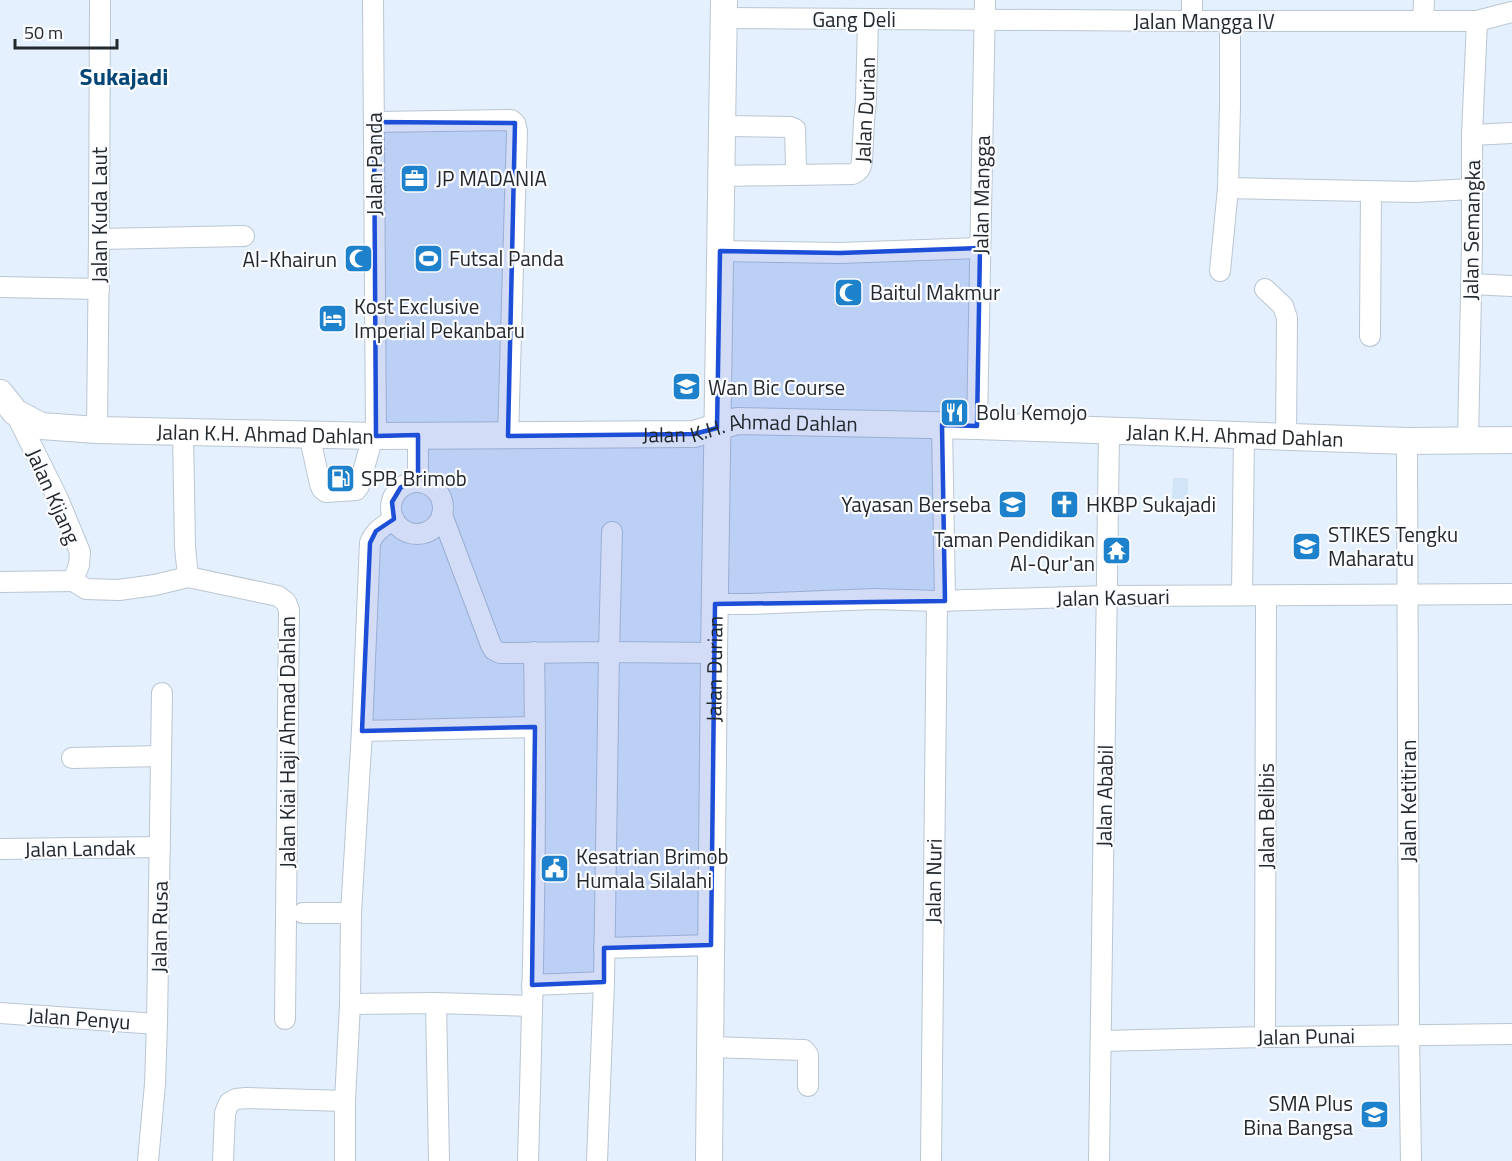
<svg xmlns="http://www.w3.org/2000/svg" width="1512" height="1161" viewBox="0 0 1512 1161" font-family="'Titillium Web',sans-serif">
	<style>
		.built { fill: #d2e5f7 }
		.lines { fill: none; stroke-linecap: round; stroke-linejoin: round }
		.minor-casing { stroke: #bac6d2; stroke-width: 22 }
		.major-casing { stroke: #bac6d2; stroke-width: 28 }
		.minor { stroke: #fff; stroke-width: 20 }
		.major { stroke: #fff; stroke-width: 26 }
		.marked { fill: #1d4ed8; fill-opacity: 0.2; stroke: #1d4ed8; stroke-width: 4.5; stroke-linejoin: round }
		.labels { text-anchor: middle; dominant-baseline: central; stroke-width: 4.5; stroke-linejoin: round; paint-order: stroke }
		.street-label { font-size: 21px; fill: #23282c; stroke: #fafcff }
		.poi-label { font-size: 21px; fill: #23282c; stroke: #fafcff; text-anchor: start }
		.quarter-label { font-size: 24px; font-weight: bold; fill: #034675; stroke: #fafcff }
	</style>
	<rect width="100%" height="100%" fill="#e4f0fd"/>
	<path class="built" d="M1173,478H1188V499H1172Z"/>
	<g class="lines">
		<defs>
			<g id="minor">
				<path d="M373,0L376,436"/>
				<path d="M1424,0L1423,21H1477L1472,135V244L1468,440"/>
				<path d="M723,18L1192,21H1423"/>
				<path d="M1192,21V0"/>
				<path d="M1477,21L1512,12"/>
				<path d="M374,122L511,120L515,123L517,131L508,436"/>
				<path d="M722,126L790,127L795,129L796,166"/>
				<path d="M1472,135L1512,133"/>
				<path id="s1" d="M721,176L853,174C859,171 861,168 862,161L864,121L866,101L868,19"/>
				<path d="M1228,188L1414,192L1472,189"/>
				<path d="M99,239L244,236"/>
				<path d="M720,251L840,253L980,248"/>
				<path d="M1220,271L1228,188L1230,106V21"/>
				<path d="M1471,284L1512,286"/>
				<path d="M0,287L99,289"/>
				<path d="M1265,289L1283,306L1287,318L1286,438"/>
				<path d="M1370,336L1371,192"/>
				<path d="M942,425L945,601"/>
				<path d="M977,426L985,0"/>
				<path d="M97,430L99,239L100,0"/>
				<path d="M183,432L185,547L188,577"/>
				<path d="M309,434L320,484L322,489L326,492L356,490L359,486L373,436"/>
				<path d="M418,435V481"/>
				<path d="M1407,441L1409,1035L1411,1161"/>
				<circle cx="417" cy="508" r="26"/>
				<path d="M442,515L491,645L494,650L500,653L609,652L612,532"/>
				<path d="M73,581L86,589L119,590L155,585L188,577L278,596L286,602L289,610L285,1019"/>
				<path d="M0,582L73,581L79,565L80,552L58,499L15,412"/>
				<path d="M1242,595L1244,436"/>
				<path d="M715,604H750L875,599L937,601L1106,596L1512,594"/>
				<path d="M362,731L535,727"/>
				<path d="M72,758L161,756"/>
				<path d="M0,849L160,847"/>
				<path d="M303,913H351"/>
				<path d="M604,948L711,945"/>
				<path d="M532,985L604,982"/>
				<path d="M436,1003L439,1161"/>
				<path d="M350,1004L436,1003L532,1006"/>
				<path d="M0,1013L157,1024"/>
				<path d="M1265,1037L1266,596"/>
				<path d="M1101,1041L1265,1037L1512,1034"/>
				<path d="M710,1047L804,1050L808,1055V1086"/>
				<path d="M148,1161L155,1084L157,1024L162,693"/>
				<path d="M223,1161L225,1113L229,1103L236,1099L246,1098L345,1101"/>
				<path d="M345,1161V1101L350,1004L351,913L362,731L370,543C374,531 384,526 394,519"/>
				<path d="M528,1161C533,991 537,822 534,652"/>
				<path d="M597,1161L604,982L609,652L714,653"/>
				<path d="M931,1161L937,601"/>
				<path d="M1099,1161L1109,431"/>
			</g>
			<g id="major">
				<path id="s2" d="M0,393L15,412L41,426L97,430L376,436L694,434L737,421L977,426L1407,441L1512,440"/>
				<path id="s3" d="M709,1161L714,653L724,0"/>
			</g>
		</defs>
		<use href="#minor" class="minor-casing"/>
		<use href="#major" class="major-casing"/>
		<use href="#minor" class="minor"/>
		<use href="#major" class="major"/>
	</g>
	<path class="marked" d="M374,122L515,123L508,436L694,434L717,428L720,251L840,253L980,248L977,426L942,425L945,601L715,604L711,945L604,948V982L532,985L535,727L362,731L370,543L376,531L394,519L392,502L401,487L418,481V435L376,436Z"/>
	<defs>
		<symbol id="office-square" viewBox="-11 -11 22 22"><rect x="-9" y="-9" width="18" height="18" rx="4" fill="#1d81cc" stroke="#fafcff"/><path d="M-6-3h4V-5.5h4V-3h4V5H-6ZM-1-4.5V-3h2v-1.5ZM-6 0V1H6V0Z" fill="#fff"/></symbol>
		<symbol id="stadium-square" viewBox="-11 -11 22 22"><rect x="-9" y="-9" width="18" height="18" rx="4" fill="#1d81cc" stroke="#fafcff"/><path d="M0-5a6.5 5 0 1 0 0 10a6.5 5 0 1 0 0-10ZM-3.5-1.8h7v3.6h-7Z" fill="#fff"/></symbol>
		<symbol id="mosque-square" viewBox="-11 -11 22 22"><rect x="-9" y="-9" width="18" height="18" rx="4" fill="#1d81cc" stroke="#fafcff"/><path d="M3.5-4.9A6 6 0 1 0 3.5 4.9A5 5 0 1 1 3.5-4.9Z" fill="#fff"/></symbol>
		<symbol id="hotel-square" viewBox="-11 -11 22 22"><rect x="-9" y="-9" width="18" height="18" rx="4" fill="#1d81cc" stroke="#fafcff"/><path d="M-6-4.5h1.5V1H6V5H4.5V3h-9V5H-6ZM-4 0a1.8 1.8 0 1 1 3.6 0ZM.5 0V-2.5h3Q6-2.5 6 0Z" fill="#fff"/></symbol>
		<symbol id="school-square" viewBox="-11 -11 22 22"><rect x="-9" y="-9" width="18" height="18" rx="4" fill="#1d81cc" stroke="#fafcff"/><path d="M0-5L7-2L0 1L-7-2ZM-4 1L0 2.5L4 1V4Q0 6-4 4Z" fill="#fff"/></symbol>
		<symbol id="restaurant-square" viewBox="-11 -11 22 22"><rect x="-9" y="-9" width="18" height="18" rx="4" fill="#1d81cc" stroke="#fafcff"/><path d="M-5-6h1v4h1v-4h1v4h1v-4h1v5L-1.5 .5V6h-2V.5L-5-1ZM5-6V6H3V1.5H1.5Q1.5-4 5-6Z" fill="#fff"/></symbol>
		<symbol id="fuel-square" viewBox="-11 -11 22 22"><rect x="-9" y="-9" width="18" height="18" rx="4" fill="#1d81cc" stroke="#fafcff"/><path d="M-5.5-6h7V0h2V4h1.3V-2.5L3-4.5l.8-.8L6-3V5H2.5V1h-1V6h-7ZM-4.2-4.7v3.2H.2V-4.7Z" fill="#fff"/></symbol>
		<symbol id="church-square" viewBox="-11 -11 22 22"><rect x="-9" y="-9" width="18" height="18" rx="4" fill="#1d81cc" stroke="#fafcff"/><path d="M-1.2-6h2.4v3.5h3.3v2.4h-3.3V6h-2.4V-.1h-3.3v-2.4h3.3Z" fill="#fff"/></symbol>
		<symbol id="university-square" viewBox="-11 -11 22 22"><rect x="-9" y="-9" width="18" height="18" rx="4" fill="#1d81cc" stroke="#fafcff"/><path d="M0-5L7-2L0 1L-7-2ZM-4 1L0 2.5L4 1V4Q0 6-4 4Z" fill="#fff"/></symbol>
		<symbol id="temple-square" viewBox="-11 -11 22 22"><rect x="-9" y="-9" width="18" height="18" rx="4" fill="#1d81cc" stroke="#fafcff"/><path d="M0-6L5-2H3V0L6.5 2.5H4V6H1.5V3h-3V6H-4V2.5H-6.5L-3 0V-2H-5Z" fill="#fff"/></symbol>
		<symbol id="civic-square" viewBox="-11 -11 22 22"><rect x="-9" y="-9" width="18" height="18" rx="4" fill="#1d81cc" stroke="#fafcff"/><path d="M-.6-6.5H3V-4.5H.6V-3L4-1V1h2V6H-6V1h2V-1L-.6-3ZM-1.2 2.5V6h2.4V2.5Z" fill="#fff"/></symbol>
	</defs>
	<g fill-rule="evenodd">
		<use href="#office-square" x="398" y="162" width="33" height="33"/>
		<use href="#stadium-square" x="412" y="242" width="33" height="33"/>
		<use href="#mosque-square" x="342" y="242" width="33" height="33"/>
		<use href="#mosque-square" x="832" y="276" width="33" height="33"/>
		<use href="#hotel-square" x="316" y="302" width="33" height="33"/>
		<use href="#school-square" x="670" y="370" width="33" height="33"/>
		<use href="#restaurant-square" x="938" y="396" width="33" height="33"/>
		<use href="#fuel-square" x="324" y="462" width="33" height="33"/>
		<use href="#school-square" x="996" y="488" width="33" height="33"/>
		<use href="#church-square" x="1048" y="488" width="33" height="33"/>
		<use href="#university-square" x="1290" y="530" width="33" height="33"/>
		<use href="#temple-square" x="1100" y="534" width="33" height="33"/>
		<use href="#civic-square" x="538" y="852" width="33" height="33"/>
		<use href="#school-square" x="1358" y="1098" width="33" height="33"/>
	</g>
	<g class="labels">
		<g class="street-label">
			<text x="854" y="19">Gang Deli</text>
			<text x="1204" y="21">Jalan Mangga IV</text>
			<text stroke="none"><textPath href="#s1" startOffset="200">Jalan Durian</textPath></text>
			<text transform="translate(374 164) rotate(-90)">Jalan Panda</text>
			<text transform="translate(981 195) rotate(-89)">Jalan Mangga</text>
			<text transform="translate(99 215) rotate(-90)">Jalan Kuda Laut</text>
			<text transform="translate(1471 230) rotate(-89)">Jalan Semangka</text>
			<text stroke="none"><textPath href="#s2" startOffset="764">Jalan K.H. Ahmad Dahlan</textPath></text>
			<text stroke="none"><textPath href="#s2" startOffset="278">Jalan K.H. Ahmad Dahlan</textPath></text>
			<text stroke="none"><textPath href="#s2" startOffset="1250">Jalan K.H. Ahmad Dahlan</textPath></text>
			<text transform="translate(54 496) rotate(66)">Jalan Kijang</text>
			<text transform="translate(1113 597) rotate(-1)">Jalan Kasuari</text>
			<text stroke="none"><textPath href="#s3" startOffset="492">Jalan Durian</textPath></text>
			<text transform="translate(287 742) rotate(-90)">Jalan Kiai Haji Ahmad Dahlan</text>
			<text transform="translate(1104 796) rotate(-89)">Jalan Ababil</text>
			<text transform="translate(1408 801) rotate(-90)">Jalan Ketitiran</text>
			<text transform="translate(1266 816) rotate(-90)">Jalan Belibis</text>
			<text transform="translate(80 848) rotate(-1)">Jalan Landak</text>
			<text transform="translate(933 881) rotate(-89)">Jalan Nuri</text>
			<text transform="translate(159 927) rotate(-89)">Jalan Rusa</text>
			<text transform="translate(79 1018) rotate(4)">Jalan Penyu</text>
			<text transform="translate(1306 1036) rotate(-1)">Jalan Punai</text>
		</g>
		<g class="poi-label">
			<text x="436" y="178">JP MADANIA</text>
			<text x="449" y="258">Futsal Panda</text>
			<text x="337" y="259" text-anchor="end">Al-Khairun</text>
			<text x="870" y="292">Baitul Makmur</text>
			<text x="354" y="306">Kost Exclusive<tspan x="354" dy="24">Imperial Pekanbaru</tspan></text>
			<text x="708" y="387">Wan Bic Course</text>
			<text x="976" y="412">Bolu Kemojo</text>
			<text x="361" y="478">SPB Brimob</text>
			<text x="991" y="504" text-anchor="end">Yayasan Berseba</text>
			<text x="1086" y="504">HKBP Sukajadi</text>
			<text x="1328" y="534">STIKES Tengku<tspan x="1328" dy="24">Maharatu</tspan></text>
			<text x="1095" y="539" text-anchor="end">Taman Pendidikan<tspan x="1095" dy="24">Al-Qur'an</tspan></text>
			<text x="576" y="856">Kesatrian Brimob<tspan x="576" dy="24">Humala Silalahi</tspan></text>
			<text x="1353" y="1103" text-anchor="end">SMA Plus<tspan x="1353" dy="24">Bina Bangsa</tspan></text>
		</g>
		<g class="quarter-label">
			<text x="124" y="76">Sukajadi</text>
		</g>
	</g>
	<path d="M15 39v9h102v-9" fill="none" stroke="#23282c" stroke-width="3"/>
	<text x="24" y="39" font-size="18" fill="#23282c" stroke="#fafcff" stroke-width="4.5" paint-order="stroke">50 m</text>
</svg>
